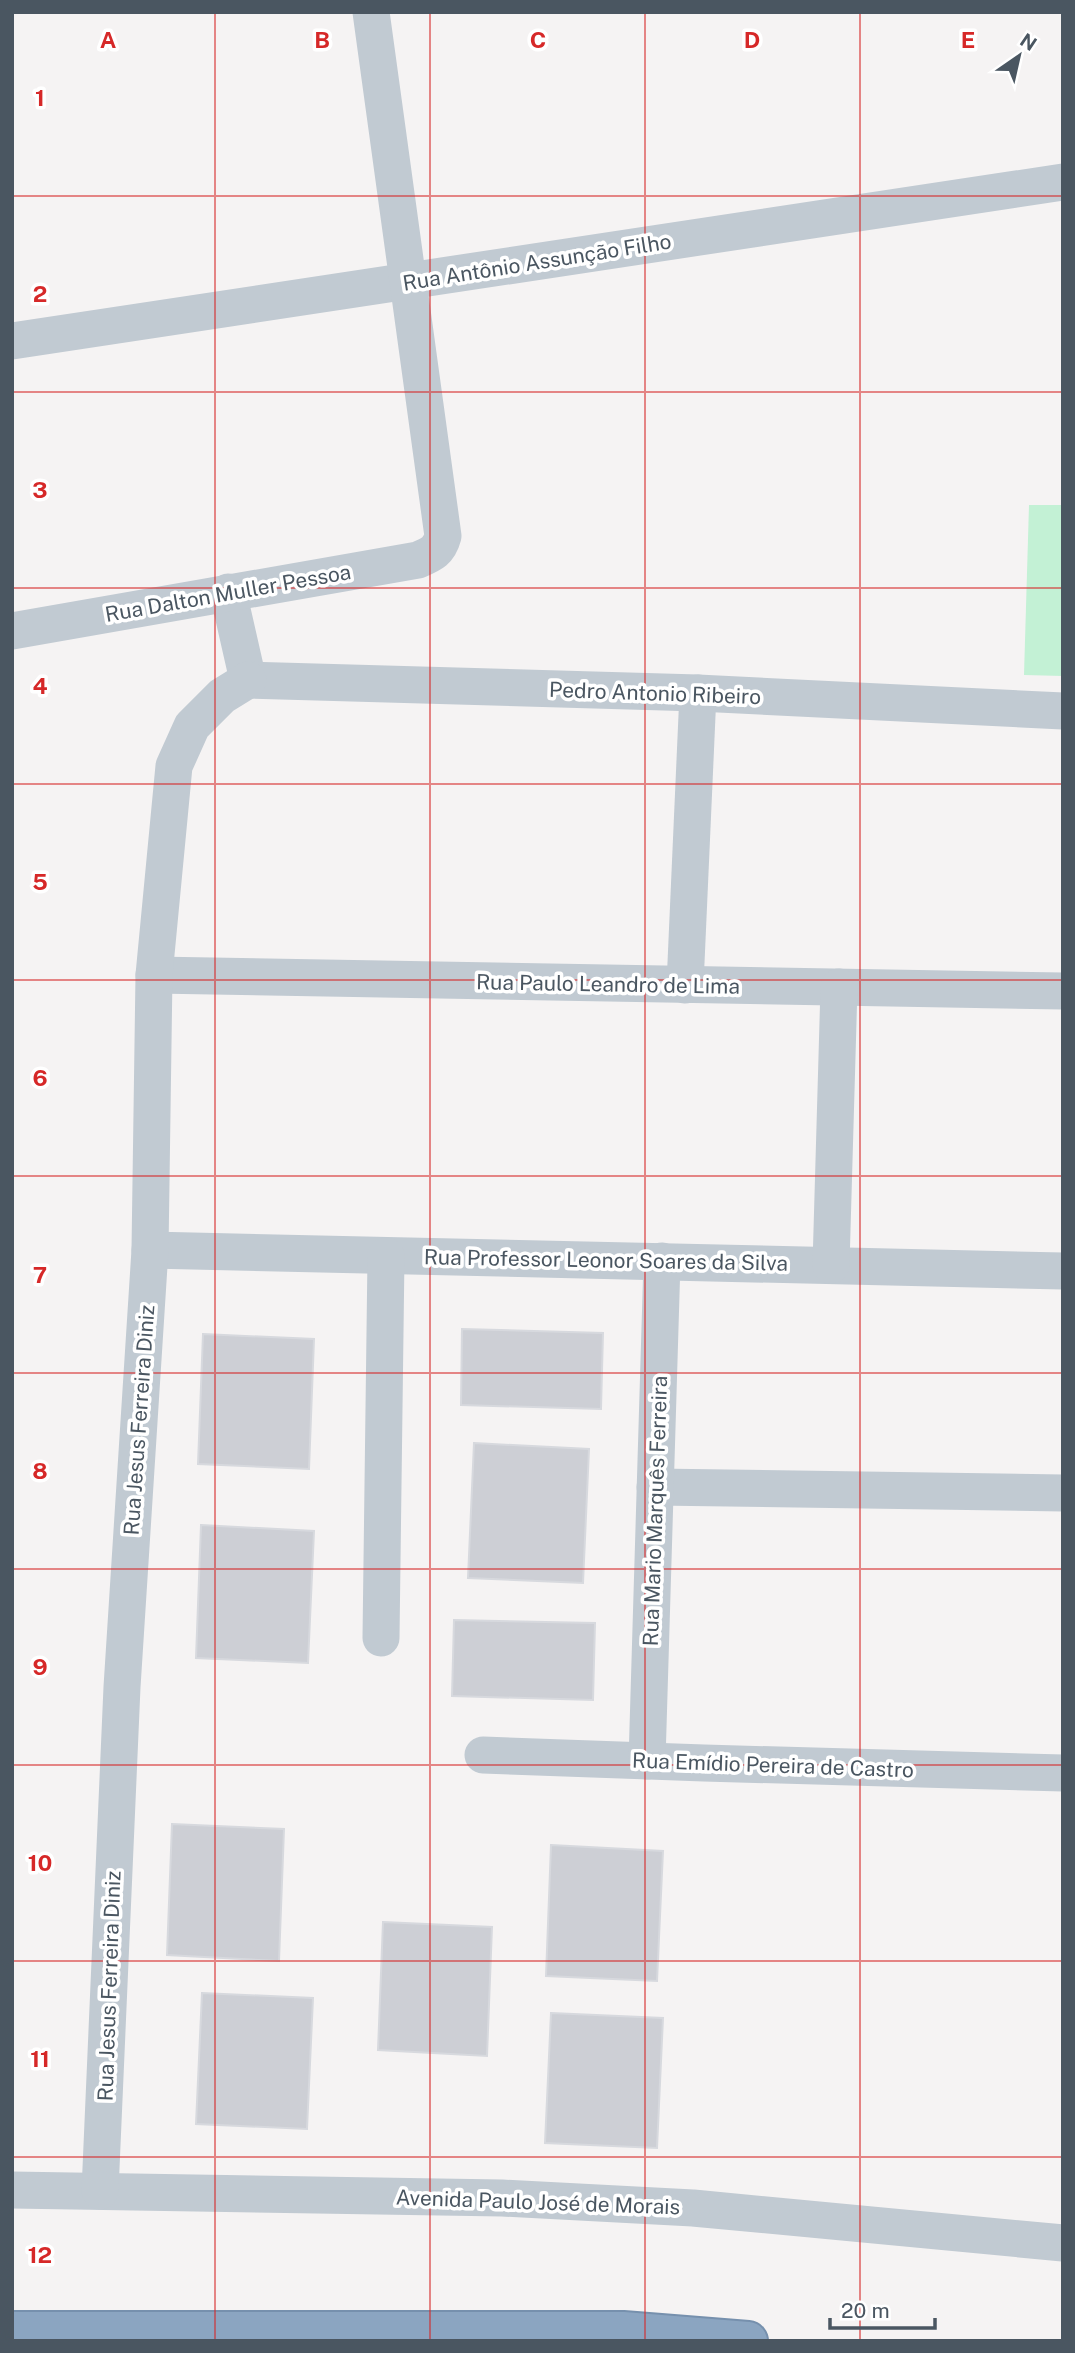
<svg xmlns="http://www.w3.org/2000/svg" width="1075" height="2353" viewBox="0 0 1075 2353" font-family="'Public Sans',sans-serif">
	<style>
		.garden { fill: #c3f1d5 }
		.building { fill: #cdcfd5; stroke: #d7d9de; stroke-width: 2 }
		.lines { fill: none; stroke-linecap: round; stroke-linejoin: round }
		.highway-casing { stroke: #7690ad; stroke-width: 42 }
		.minor { stroke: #c1cad2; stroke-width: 37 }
		.highway { stroke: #8ba5c1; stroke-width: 38 }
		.grid { fill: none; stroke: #d62828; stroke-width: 2; stroke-opacity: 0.55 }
		.labels { text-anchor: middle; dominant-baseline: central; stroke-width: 7; stroke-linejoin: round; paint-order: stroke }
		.street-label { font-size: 21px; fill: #4a5661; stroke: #fff }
		.grid-label { font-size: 23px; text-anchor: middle; font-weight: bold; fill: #d62828; stroke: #fff; stroke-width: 7; stroke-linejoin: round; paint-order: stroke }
	</style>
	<rect width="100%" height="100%" fill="#f5f3f3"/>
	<path class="garden" d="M1029,505H1063V676L1024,675Z"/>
	<g class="building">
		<path d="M462,1329L603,1333L601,1409L461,1405Z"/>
		<path d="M203,1334L314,1339L309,1469L198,1464Z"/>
		<path d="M474,1443L589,1449L583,1583L468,1578Z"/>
		<path d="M201,1525L314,1531L308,1663L196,1658Z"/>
		<path d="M454,1620L595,1623L593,1700L452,1696Z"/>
		<path d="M172,1824L284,1829L279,1961L167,1955Z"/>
		<path d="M551,1845L663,1851L657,1981L546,1976Z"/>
		<path d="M383,1922L492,1927L487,2056L378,2050Z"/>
		<path d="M202,1993L313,1998L307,2129L196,2124Z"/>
		<path d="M551,2013L663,2018L657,2148L545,2143Z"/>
	</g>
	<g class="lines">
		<defs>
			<path id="highway" d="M12,2331H623L748,2341"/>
		</defs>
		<use href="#highway" class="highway-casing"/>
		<g class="minor">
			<path d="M12,341L1063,182"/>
			<path d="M228,592L248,680"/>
			<path d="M12,631L418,560C432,554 439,551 443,536L371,12"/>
			<path d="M248,680L698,693L1063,711"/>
			<path d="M154,975L1063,991"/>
			<path d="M685,985L698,693"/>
			<path d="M150,1250L1063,1271"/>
			<path d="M831,1265L839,987"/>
			<path d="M655,1487L1063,1493"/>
			<path d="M381,1638L386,1256"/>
			<path d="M483,1755L704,1763L1063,1773"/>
			<path d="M647,1761L662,1261"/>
			<path d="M12,2190L502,2198L693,2208L1063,2243"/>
			<path d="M100,2191L122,1687L150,1250L154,975L174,766L192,726L222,696L248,680"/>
		</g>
		<use href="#highway" class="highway"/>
	</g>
	<path class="grid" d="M215,12V2341M430,12V2341M645,12V2341M860,12V2341M12,196H1063M12,392H1063M12,588H1063M12,784H1063M12,980H1063M12,1176H1063M12,1373H1063M12,1569H1063M12,1765H1063M12,1961H1063M12,2157H1063"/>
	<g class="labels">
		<g class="street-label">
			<text transform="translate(537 262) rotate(-9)">Rua Antônio Assunção Filho</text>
			<text transform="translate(228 593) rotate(-10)">Rua Dalton Muller Pessoa</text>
			<text transform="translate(655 693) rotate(2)">Pedro Antonio Ribeiro</text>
			<text transform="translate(608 984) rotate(1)">Rua Paulo Leandro de Lima</text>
			<text transform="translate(606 1260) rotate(1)">Rua Professor Leonor Soares da Silva</text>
			<text transform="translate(139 1420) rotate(-86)">Rua Jesus Ferreira Diniz</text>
			<text transform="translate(655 1511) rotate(-88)">Rua Mario Marquês Ferreira</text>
			<text transform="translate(773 1765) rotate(2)">Rua Emídio Pereira de Castro</text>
			<text transform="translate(109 1986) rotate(-88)">Rua Jesus Ferreira Diniz</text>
			<text transform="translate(538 2202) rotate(2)">Avenida Paulo José de Morais</text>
		</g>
	</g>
	<g class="grid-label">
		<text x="108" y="48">A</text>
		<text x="322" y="48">B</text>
		<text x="538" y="48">C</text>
		<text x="752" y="48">D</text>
		<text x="968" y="48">E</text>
		<text x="40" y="106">1</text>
		<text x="40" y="302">2</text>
		<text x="40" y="498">3</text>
		<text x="40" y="694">4</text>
		<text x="40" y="890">5</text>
		<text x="40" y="1086">6</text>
		<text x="40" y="1283">7</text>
		<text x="40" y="1479">8</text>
		<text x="40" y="1675">9</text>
		<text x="40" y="1871">10</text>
		<text x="40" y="2067">11</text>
		<text x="40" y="2263">12</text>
	</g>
	<rect width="1075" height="2353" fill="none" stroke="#4a5661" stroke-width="28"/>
	<g transform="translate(1019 56) rotate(34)" stroke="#ffffff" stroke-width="5" paint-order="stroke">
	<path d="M0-5L12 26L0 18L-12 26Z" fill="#4a5661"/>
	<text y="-10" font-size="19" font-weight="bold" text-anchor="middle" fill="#4a5661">N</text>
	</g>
	<path d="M830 2318v10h105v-10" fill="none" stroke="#4a5661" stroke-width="3.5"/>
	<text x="841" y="2318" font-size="21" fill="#4a5661" stroke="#ffffff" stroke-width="5" paint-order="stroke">20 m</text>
</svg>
